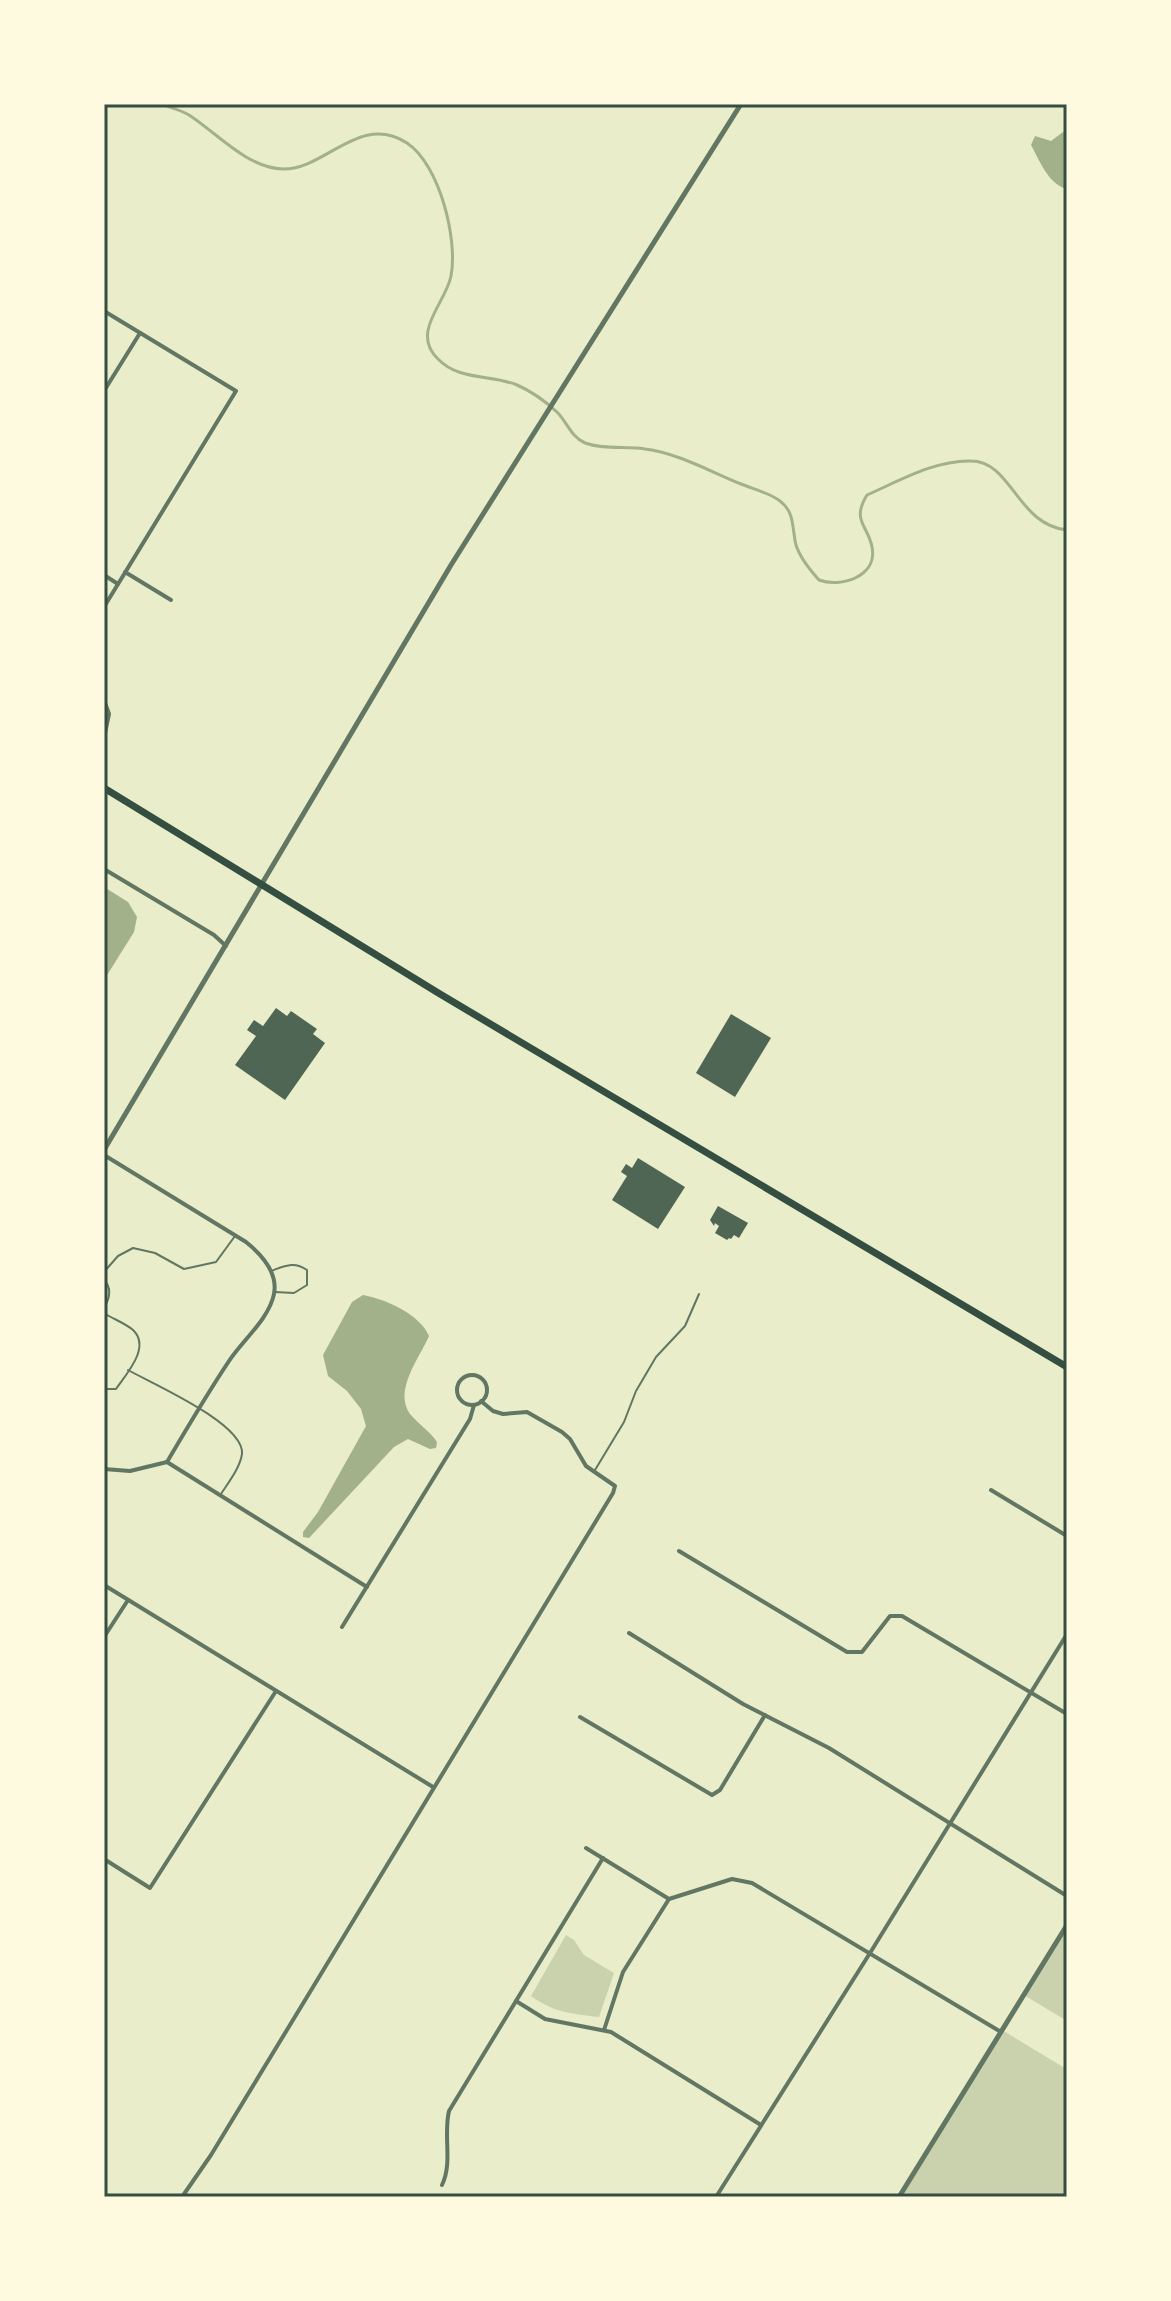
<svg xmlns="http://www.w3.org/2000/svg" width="1171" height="2301" viewBox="0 0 1171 2301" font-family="Lora,serif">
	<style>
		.green { fill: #cad2ad }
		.water { fill: #a3b18a }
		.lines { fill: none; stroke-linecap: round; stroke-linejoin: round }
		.stream { stroke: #a3b18a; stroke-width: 3 }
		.building { fill: #4f6655 }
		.service { stroke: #617663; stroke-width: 2 }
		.minor { stroke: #617663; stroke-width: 4 }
		.tertiary { stroke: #617663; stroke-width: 5 }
		.primary { stroke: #344e41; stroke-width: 7 }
		.neatline { fill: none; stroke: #344e41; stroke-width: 3 }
	</style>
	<rect width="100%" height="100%" fill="#e9edc9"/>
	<g class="green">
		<path d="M1067,1925V2021L1024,1995Z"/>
		<path d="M566,1935L574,1940L584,1955L614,1973L599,2017C573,2014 552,2012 531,1996Z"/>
		<path d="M1002,2030L1063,2067L1067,2061V2197H899Z"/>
	</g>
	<g class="water">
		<path d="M1067,129V189H1066C1047,182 1040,161 1031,145L1035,136L1051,141Z"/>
		<path d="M104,887L128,902L137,917L134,932L104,980Z"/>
		<path d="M363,1295C385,1299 420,1314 429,1336C420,1357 393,1391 410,1414C418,1424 430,1431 437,1442L436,1448L430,1449L408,1439L394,1447L309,1538L303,1537V1532L318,1512L366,1426L361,1409L347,1391L328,1376L323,1355L352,1302Z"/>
	</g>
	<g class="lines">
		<path class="stream" d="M162,104C171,108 181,110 189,115C217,133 247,168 283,169C325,170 360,112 407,143C440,165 458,240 451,276C446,303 410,332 438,359C459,381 491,374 517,385C531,391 545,401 557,412C567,422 571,437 585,443C604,450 625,446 645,449C678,453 711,472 741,484C753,489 770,493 780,501C795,512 792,529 796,545C800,558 810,570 819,580C840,588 878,577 872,547C868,525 851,521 867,495C899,481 935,460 971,461C1012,461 1017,525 1067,530"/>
	</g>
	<g class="building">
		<path d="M276,1008L287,1016L291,1011L317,1029L313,1034L325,1043L285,1100L235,1065L256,1036L247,1030L254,1020L263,1026Z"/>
		<path d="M731,1014L771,1038L735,1097L696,1073Z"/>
		<path d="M638,1158L685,1187L658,1229L612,1200L627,1176L621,1172L626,1164L632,1168Z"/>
		<path d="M718,1206L748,1223L739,1238L734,1235L731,1239L729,1238L727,1240L715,1233L719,1226L715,1223L714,1226L710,1220Z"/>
	</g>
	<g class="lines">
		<g class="service">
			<path d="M271,1271C285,1266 294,1261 307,1270V1285L294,1293L275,1292"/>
			<path d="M104,1272L118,1256L133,1248L155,1253L184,1269L216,1262L235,1236"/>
			<path d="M104,1280C112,1288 110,1298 104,1308"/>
			<path d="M104,1313C113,1319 125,1323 133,1330C151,1347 127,1373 116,1389H104"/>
			<path d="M128,1370C153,1384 245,1424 242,1454C240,1468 228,1483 221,1494"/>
			<path d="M595,1470L624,1422L636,1391L656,1357L685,1326L699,1294"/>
		</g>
		<g class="minor">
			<path d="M104,311L236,391L104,607"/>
			<path d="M104,391L140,333"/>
			<path d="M125,572L171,600"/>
			<path d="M104,575L118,584"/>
			<path d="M104,700L109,714L104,738"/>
			<path d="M104,869L214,935L226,946"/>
			<path d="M104,1155L246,1242C261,1254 278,1273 274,1294C269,1319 242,1341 229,1361C207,1394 187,1428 167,1462"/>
			<circle cx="472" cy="1390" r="15"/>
			<path d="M104,1469L130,1471L167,1462L367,1587"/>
			<path d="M991,1490L1067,1536"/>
			<path d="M679,1551L847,1652H862L890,1616H902L1067,1714"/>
			<path d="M104,1585L433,1787"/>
			<path d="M342,1627L470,1419L474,1405"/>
			<path d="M629,1633L743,1704L829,1748L1067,1896"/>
			<path d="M104,1637L128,1600"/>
			<path d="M580,1717L712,1795L720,1790L765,1715"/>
			<path d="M586,1848L669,1899L732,1879L752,1883L1001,2032"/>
			<path d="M104,1859L150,1888L276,1691"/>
			<path d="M516,2001L545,2019L611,2032L761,2125"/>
			<path d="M604,2030L623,1972L669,1899"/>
			<path d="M442,2185C453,2162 443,2136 449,2111L603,1858"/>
			<path d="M182,2197L211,2155L613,1493L615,1486L586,1466L570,1439L562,1432L527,1412L503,1414L493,1411L481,1401"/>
			<path d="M716,2197L870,1953L1067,1634"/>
		</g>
		<g class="tertiary">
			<path d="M104,1150L451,565L741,104"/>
			<path d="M899,2197L1067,1925"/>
		</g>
		<path class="primary" d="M104,788L440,994L1067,1367"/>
	</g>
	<rect width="1171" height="2301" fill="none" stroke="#fefae0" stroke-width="212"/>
	<rect x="106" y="106" width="959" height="2089" class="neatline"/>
</svg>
